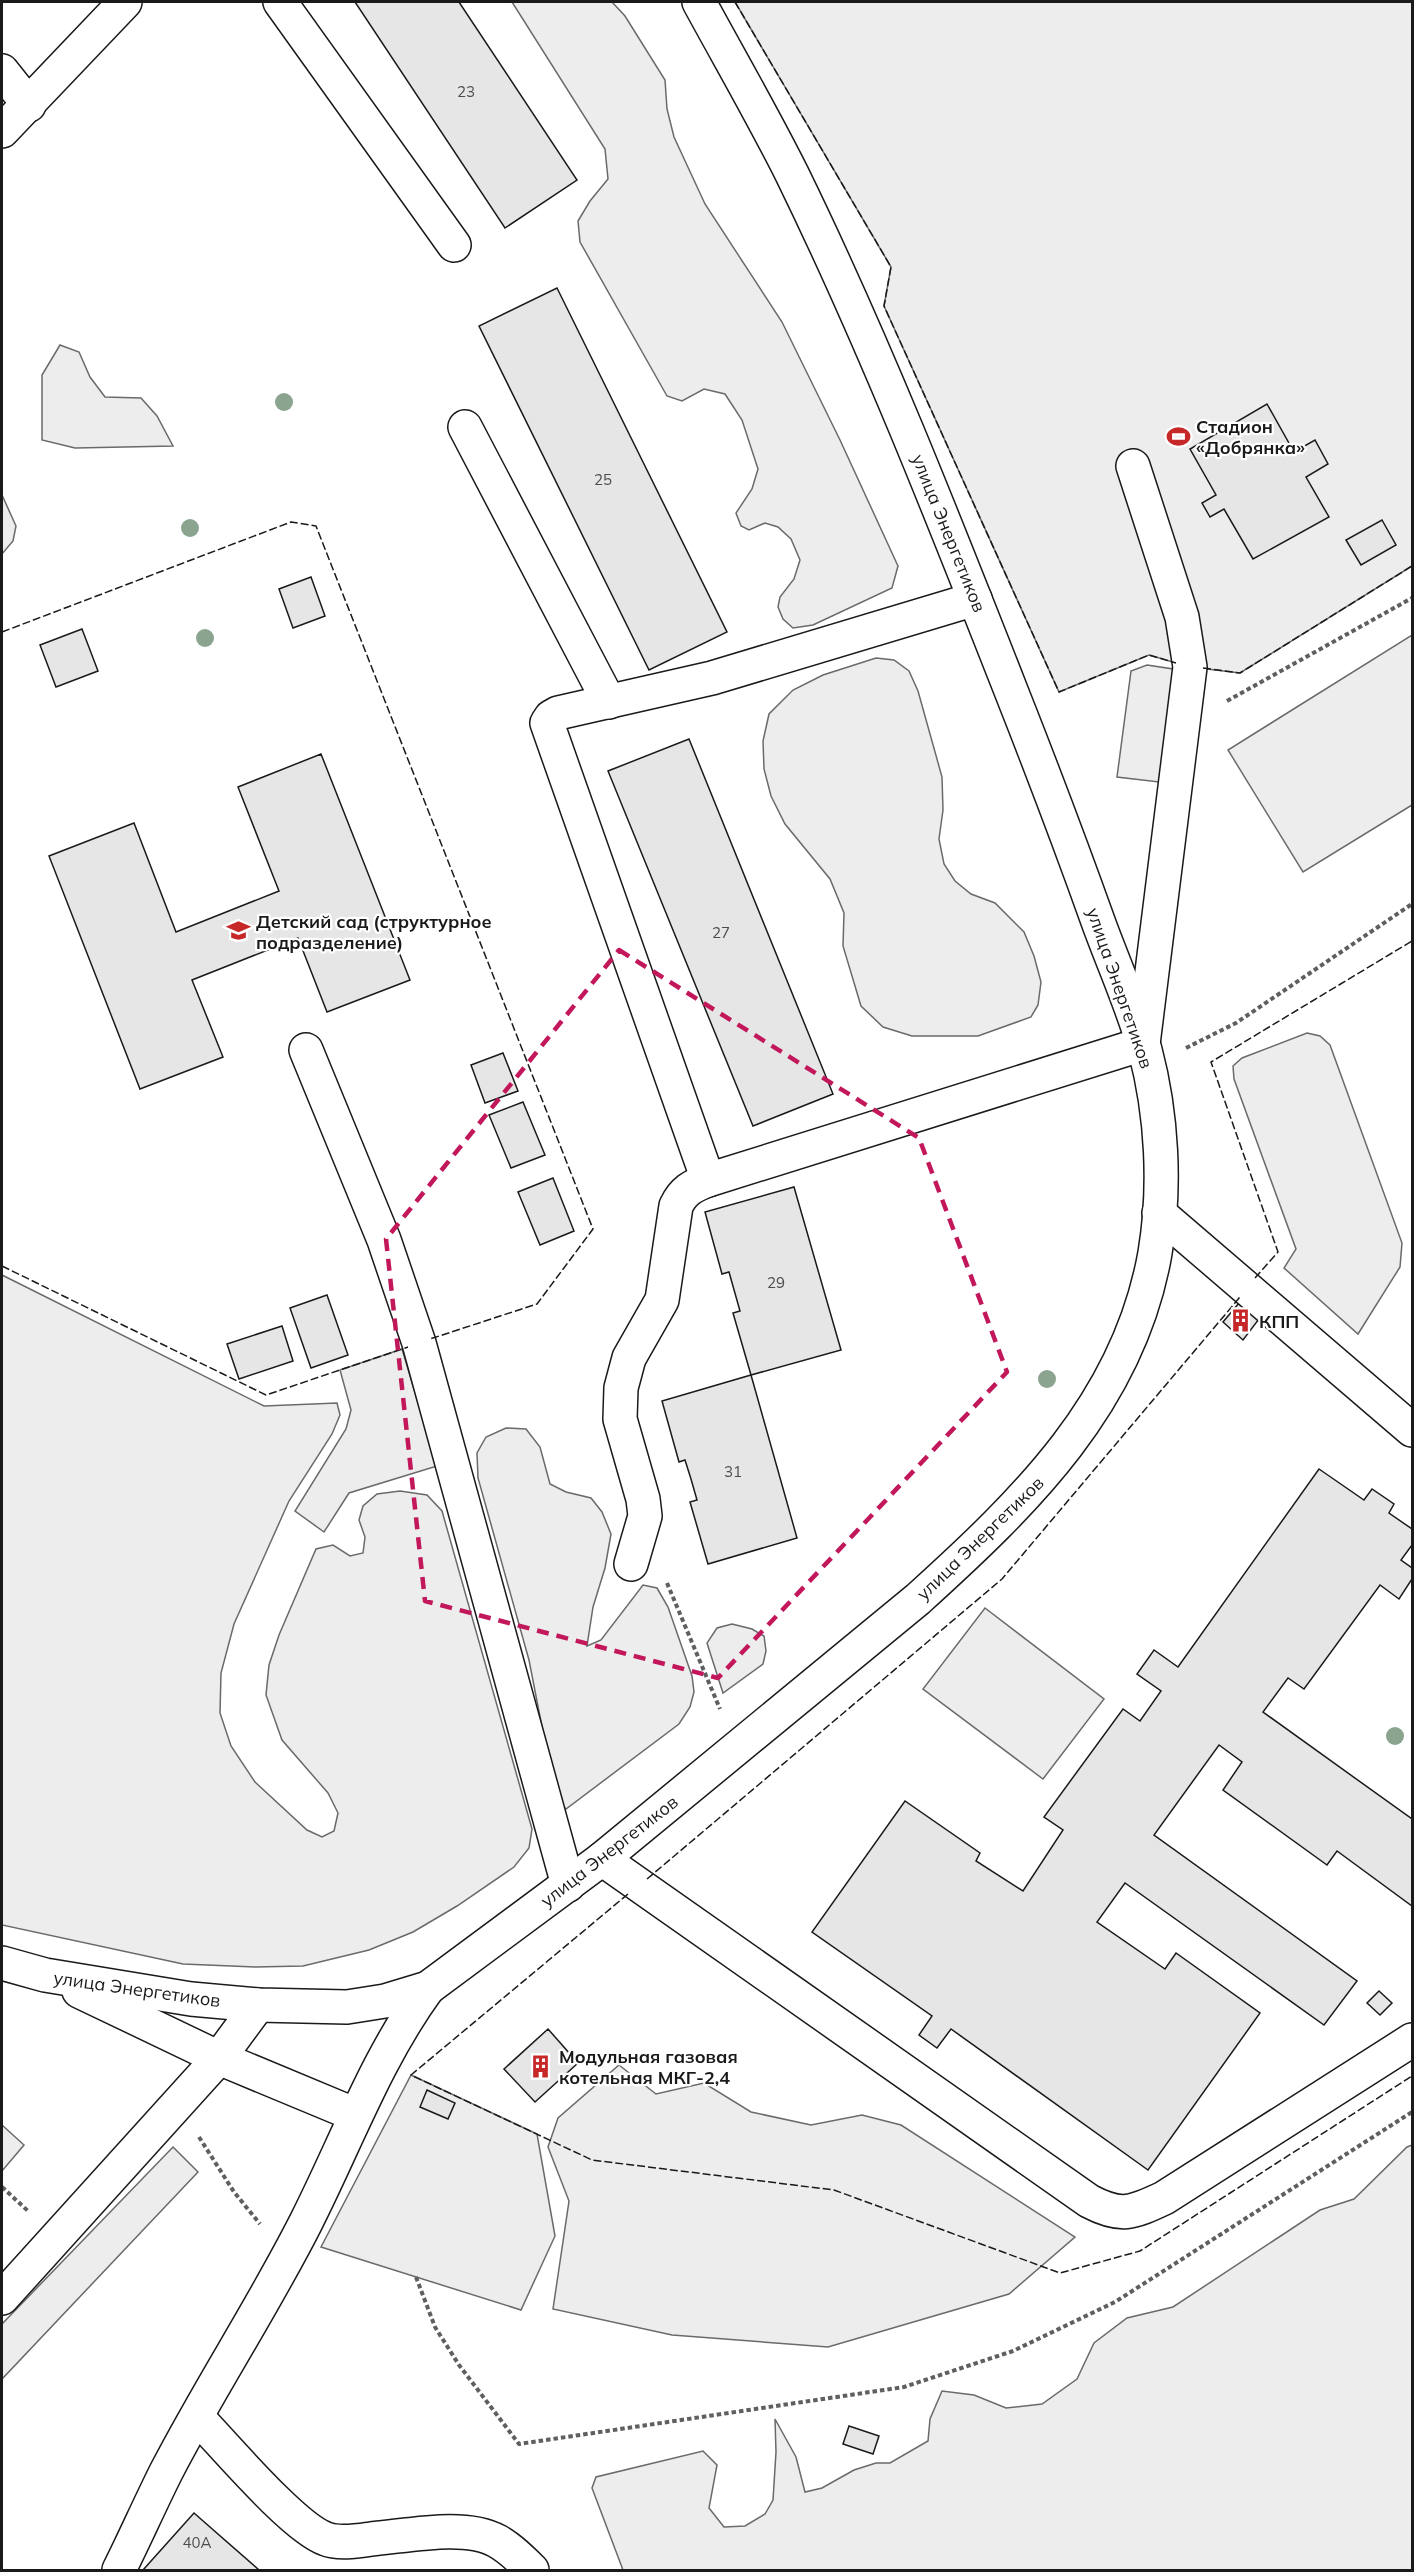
<svg xmlns="http://www.w3.org/2000/svg" width="1414" height="2572" viewBox="0 0 1414 2572" font-family="Mulish,sans-serif">
	<style>
		.built { fill: #ededed; stroke: #6a6a6a; stroke-width: 1.5 }
		.building { fill: #e6e6e6; stroke: #1a1a1a; stroke-width: 1.5 }
		.lines { fill: none; stroke-linecap: round; stroke-linejoin: round }
		.minor-casing { stroke: #1a1a1a; stroke-width: 36 }
		.path { stroke: #5f5f5f; stroke-width: 4; stroke-dasharray: 4.5 3; stroke-linecap: butt }
		.minor { stroke: #fff; stroke-width: 33 }
		.fence { stroke: #1a1a1a; stroke-width: 1.5; stroke-dasharray: 8 3; stroke-linecap: butt }
		.tree { fill: #8aa48f }
		.marked { fill: none; stroke: #c2185b; stroke-width: 4.5; stroke-dasharray: 12 8; stroke-linejoin: round }
		.labels { text-anchor: middle; dominant-baseline: central; stroke-width: 4.5; stroke-linejoin: round; paint-order: stroke }
		.number-label { font-size: 15px; fill: #4d4d4d }
		.poi-label { font-size: 18px; font-weight: bold; fill: #1a1a1a; stroke: #fff; text-anchor: start }
		.street-label { font-size: 18px; fill: #1a1a1a; stroke: #fff }
	</style>
	<rect width="100%" height="100%" fill="#fff"/>
	<g class="built">
		<path d="M512,2H612L625,16L665,80L667,109L674,137L705,204L782,322L840,440L898,566L892,588L813,625L793,628L783,619L778,607L780,597L794,579L800,560L791,539L778,527L765,523L749,530L741,526L736,513L752,489L758,469L742,420L725,394L704,389L682,401L667,396L580,242L578,221L590,201L608,179L605,149Z"/>
		<path d="M735,2H1412V566L1240,673L1190,667L1149,655L1059,692L884,306L891,267Z"/>
		<path d="M60,345L79,352L90,377L105,397L141,398L157,416L173,446L75,448L42,440V375Z"/>
		<path d="M2,495L16,526L13,541L2,554Z"/>
		<path d="M1412,635V805L1303,872L1228,750Z"/>
		<path d="M876,658L894,660L909,671L918,691L942,777L943,810L939,839L944,864L955,881L971,894L995,903L1024,932L1034,956L1041,982L1038,1005L1031,1017L978,1036H912L883,1027L861,1006L843,946L844,913L830,879L785,824L771,796L764,769L763,741L769,714L793,690L823,675Z"/>
		<path d="M1147,665L1173,669L1159,782L1117,777L1131,671Z"/>
		<path d="M1307,1033L1320,1036L1330,1045L1402,1243L1400,1267L1358,1334L1284,1268L1296,1249L1234,1079L1233,1066L1242,1058Z"/>
		<path d="M2,1275L264,1406L337,1403L340,1415L332,1434L289,1501L234,1624L221,1673L220,1713L231,1746L255,1782L307,1830L322,1837L334,1831L338,1813L328,1793L282,1740L266,1695L269,1665L279,1635L316,1549L333,1545L350,1556L363,1553L365,1537L359,1520L363,1506L377,1494L400,1491L427,1495L442,1511L532,1829L529,1848L514,1867L457,1906L413,1932L369,1950L303,1966L255,1967L183,1964L2,1925Z"/>
		<path d="M402,1349L437,1466L349,1493L324,1532L295,1511L346,1429L351,1410L340,1370Z"/>
		<path d="M506,1428L526,1429L540,1447L550,1484L566,1492L591,1498L602,1512L611,1534L605,1568L593,1607L587,1646L601,1640L643,1585L657,1588L668,1607L692,1676L694,1692L690,1707L679,1724L566,1809L556,1799L529,1660L478,1478L477,1453L486,1437Z"/>
		<path d="M985,1608L1104,1699L1043,1779L923,1689Z"/>
		<path d="M732,1624L752,1629L764,1636L766,1651L763,1664L723,1693L707,1643L717,1628Z"/>
		<path d="M619,2065L656,2094L704,2083L751,2112L811,2125L862,2115L901,2125L1075,2237L1009,2294L828,2347L672,2335L553,2309L569,2201L548,2147L558,2118Z"/>
		<path d="M411,2075L537,2134L555,2236L521,2310L321,2247Z"/>
		<path d="M2,2125L24,2145L2,2171Z"/>
		<path d="M1412,2145V2570H623L592,2488L596,2477L703,2451L717,2465L709,2508L724,2527L745,2526L765,2514L773,2500L776,2452L775,2419L796,2457L805,2492L822,2488L854,2470L876,2463H890L928,2441L930,2419L942,2391L974,2395L1006,2408L1042,2404L1077,2379L1094,2343L1127,2318L1173,2307L1320,2210L1354,2199L1407,2147Z"/>
		<path d="M173,2147L198,2172L2,2379V2324Z"/>
	</g>
	<g class="building">
		<path d="M355,2H459L577,180L505,228Z"/>
		<path d="M557,288L727,632L649,670L479,326Z"/>
		<path d="M1267,404L1294,452L1315,440L1328,464L1306,477L1329,517L1253,559L1224,509L1210,517L1202,503L1216,495L1190,449Z"/>
		<path d="M1382,520L1396,545L1361,565L1346,540Z"/>
		<path d="M311,577L325,616L293,628L279,589Z"/>
		<path d="M82,629L98,671L56,687L40,645Z"/>
		<path d="M689,739L833,1094L753,1126L608,771Z"/>
		<path d="M321,754L410,980L327,1012L298,938L192,980L223,1057L140,1089L49,856L134,823L176,932L279,891L238,787Z"/>
		<path d="M503,1053L518,1091L485,1103L471,1065Z"/>
		<path d="M523,1102L545,1155L511,1168L489,1115Z"/>
		<path d="M553,1178L574,1231L540,1245L518,1192Z"/>
		<path d="M794,1187L841,1350L751,1375L733,1313L740,1311L729,1272L722,1274L705,1212Z"/>
		<path d="M327,1295L348,1355L311,1368L290,1308Z"/>
		<path d="M1239,1303L1259,1319L1243,1340L1223,1322Z"/>
		<path d="M282,1326L293,1361L239,1379L227,1344Z"/>
		<path d="M751,1375L797,1538L708,1564L690,1502L697,1500L691,1479L685,1460L679,1462L662,1401Z"/>
		<path d="M1319,1469L1364,1500L1372,1489L1394,1504L1389,1513L1412,1529V1545L1401,1560L1412,1568V1579L1399,1599L1380,1585L1304,1689L1288,1678L1263,1712L1412,1819V1906L1337,1851L1327,1865L1223,1790L1242,1762L1219,1745L1154,1835L1357,1981L1324,2025L1125,1883L1097,1922L1165,1969L1176,1953L1260,2013L1148,2170L951,2029L937,2048L919,2035L932,2016L812,1932L905,1801L980,1853L976,1861L1023,1891L1063,1830L1044,1817L1123,1709L1140,1721L1161,1691L1137,1674L1154,1650L1178,1667Z"/>
		<path d="M1379,1991L1392,2003L1380,2015L1367,2003Z"/>
		<path d="M548,2029L578,2063L535,2102L504,2069Z"/>
		<path d="M427,2090L455,2103L448,2119L420,2107Z"/>
		<path d="M849,2426L879,2436L873,2454L843,2444Z"/>
		<path d="M194,2513L259,2570H143Z"/>
	</g>
	<g class="lines">
		<defs>
			<g id="minor">
				<path d="M280,2L454,245"/>
				<path d="M2,71L29,105"/>
				<path d="M2,131L125,2"/>
				<path d="M465,427L609,702"/>
				<path d="M306,1050L384,1240L419,1343L568,1885"/>
				<path d="M708,1180L547,723L551,717L558,713L712,678L975,599"/>
				<path d="M1159,1213L1412,1430"/>
				<path d="M631,1564L645,1516L643,1499L620,1419L621,1388L629,1358L662,1300L676,1206C683,1191 692,1186 708,1180L1143,1044L1190,667L1182,617L1133,466"/>
				<path d="M602,1859L1089,2201C1121,2218 1132,2213 1164,2198L1412,2040"/>
				<path d="M2,1963L45,1975L191,1999L258,2005L347,2007L385,2001L428,1988L602,1859L918,1599C1025,1502 1129,1402 1155,1253C1166,1187 1162,1114 1145,1050C1133,1007 1114,965 1099,924C1074,854 1048,785 1021,716C949,533 878,350 792,174C763,116 730,59 699,2"/>
				<path d="M79,1991L219,2058L356,2115"/>
				<path d="M2,2298L219,2058L258,2005"/>
				<path d="M198,2418C224,2445 294,2528 326,2539C339,2544 357,2541 371,2539C407,2536 465,2523 497,2541C510,2548 522,2560 532,2570"/>
				<path d="M119,2570C135,2538 150,2504 166,2472C210,2387 263,2307 306,2222C346,2143 376,2059 428,1988"/>
			</g>
		</defs>
		<use href="#minor" class="minor-casing"/>
		<g class="path">
			<path d="M1227,701L1412,598"/>
			<path d="M1186,1048L1236,1023L1412,904"/>
			<path d="M667,1583L720,1709"/>
			<path d="M199,2137L234,2192L260,2224"/>
			<path d="M2,2187L28,2211"/>
			<path d="M416,2277L435,2327L459,2365L519,2444L904,2387L1013,2351L1115,2302L1412,2112"/>
		</g>
		<use href="#minor" class="minor"/>
		<g class="fence">
			<path d="M735,2L891,267L884,306L1059,692L1149,655L1176,663"/>
			<path d="M2,632L291,522L316,526L593,1229L537,1304L430,1339"/>
			<path d="M1203,668L1240,673L1412,566"/>
			<path d="M2,1266L266,1395L408,1347"/>
			<path d="M1255,1278L1278,1252L1211,1062L1412,941"/>
			<path d="M647,1879L1002,1579L1240,1297"/>
			<path d="M628,1894L411,2075L592,2160L834,2190L1060,2273L1140,2251L1412,2076"/>
		</g>
	</g>
	<g class="tree">
		<circle cx="284" cy="402" r="9"/>
		<circle cx="190" cy="528" r="9"/>
		<circle cx="205" cy="638" r="9"/>
		<circle cx="1047" cy="1379" r="9"/>
		<circle cx="1395" cy="1736" r="9"/>
	</g>
	<path class="marked" d="M619,950L919,1138L1007,1372L718,1678L425,1601L386,1239Z"/>
	<defs>
		<symbol id="stadium-bare" viewBox="-9 -9 18 18"><path d="M0-5a6.5 5 0 1 0 0 10a6.5 5 0 1 0 0-10ZM-3.5-1.8h7v3.6h-7Z" fill="#c62828" stroke="#fff" stroke-width="2.5" paint-order="stroke"/></symbol>
		<symbol id="school-bare" viewBox="-9 -9 18 18"><path d="M0-5L7-2L0 1L-7-2ZM-4 1L0 2.5L4 1V4Q0 6-4 4Z" fill="#c62828" stroke="#fff" stroke-width="2.5" paint-order="stroke"/></symbol>
		<symbol id="building-bare" viewBox="-9 -9 18 18"><path d="M-4-6H4V6H1V3H-1V6H-4ZM-2.5-4.3h1.7v1.8h-1.7ZM.8-4.3h1.7v1.8H.8ZM-2.5-1h1.7V.8h-1.7ZM.8-1h1.7V.8H.8Z" fill="#c62828" stroke="#fff" stroke-width="2.5" paint-order="stroke"/></symbol>
	</defs>
	<g fill-rule="evenodd">
		<use href="#stadium-bare" x="1162" y="420" width="33" height="33"/>
		<use href="#school-bare" x="222" y="914" width="33" height="33"/>
		<use href="#building-bare" x="1224" y="1304" width="33" height="33"/>
		<use href="#building-bare" x="524" y="2050" width="33" height="33"/>
	</g>
	<g class="labels">
		<g class="number-label">
			<text x="466" y="91">23</text>
			<text x="603" y="479">25</text>
			<text x="721" y="932">27</text>
			<text x="776" y="1282">29</text>
			<text x="733" y="1471">31</text>
			<text x="197" y="2542">40А</text>
		</g>
		<g class="poi-label">
			<text x="1196" y="426">Стадион<tspan x="1196" dy="21">«Добрянка»</tspan></text>
			<text x="256" y="921">Детский сад (структурное<tspan x="256" dy="21">подразделение)</tspan></text>
			<text x="1259" y="1321">КПП</text>
			<text x="559" y="2056">Модульная газовая<tspan x="559" dy="21">котельная МКГ-2,4</tspan></text>
		</g>
		<g class="street-label">
			<text transform="translate(949 533) rotate(68)">улица Энергетиков</text>
			<text transform="translate(1120 988) rotate(71)">улица Энергетиков</text>
			<text transform="translate(980 1538) rotate(-44)">улица Энергетиков</text>
			<text transform="translate(609 1851) rotate(-38)">улица Энергетиков</text>
			<text transform="translate(137 1989) rotate(8)">улица Энергетиков</text>
		</g>
	</g>
	<rect width="1414" height="2572" fill="none" stroke="#1a1a1a" stroke-width="6"/>
</svg>
